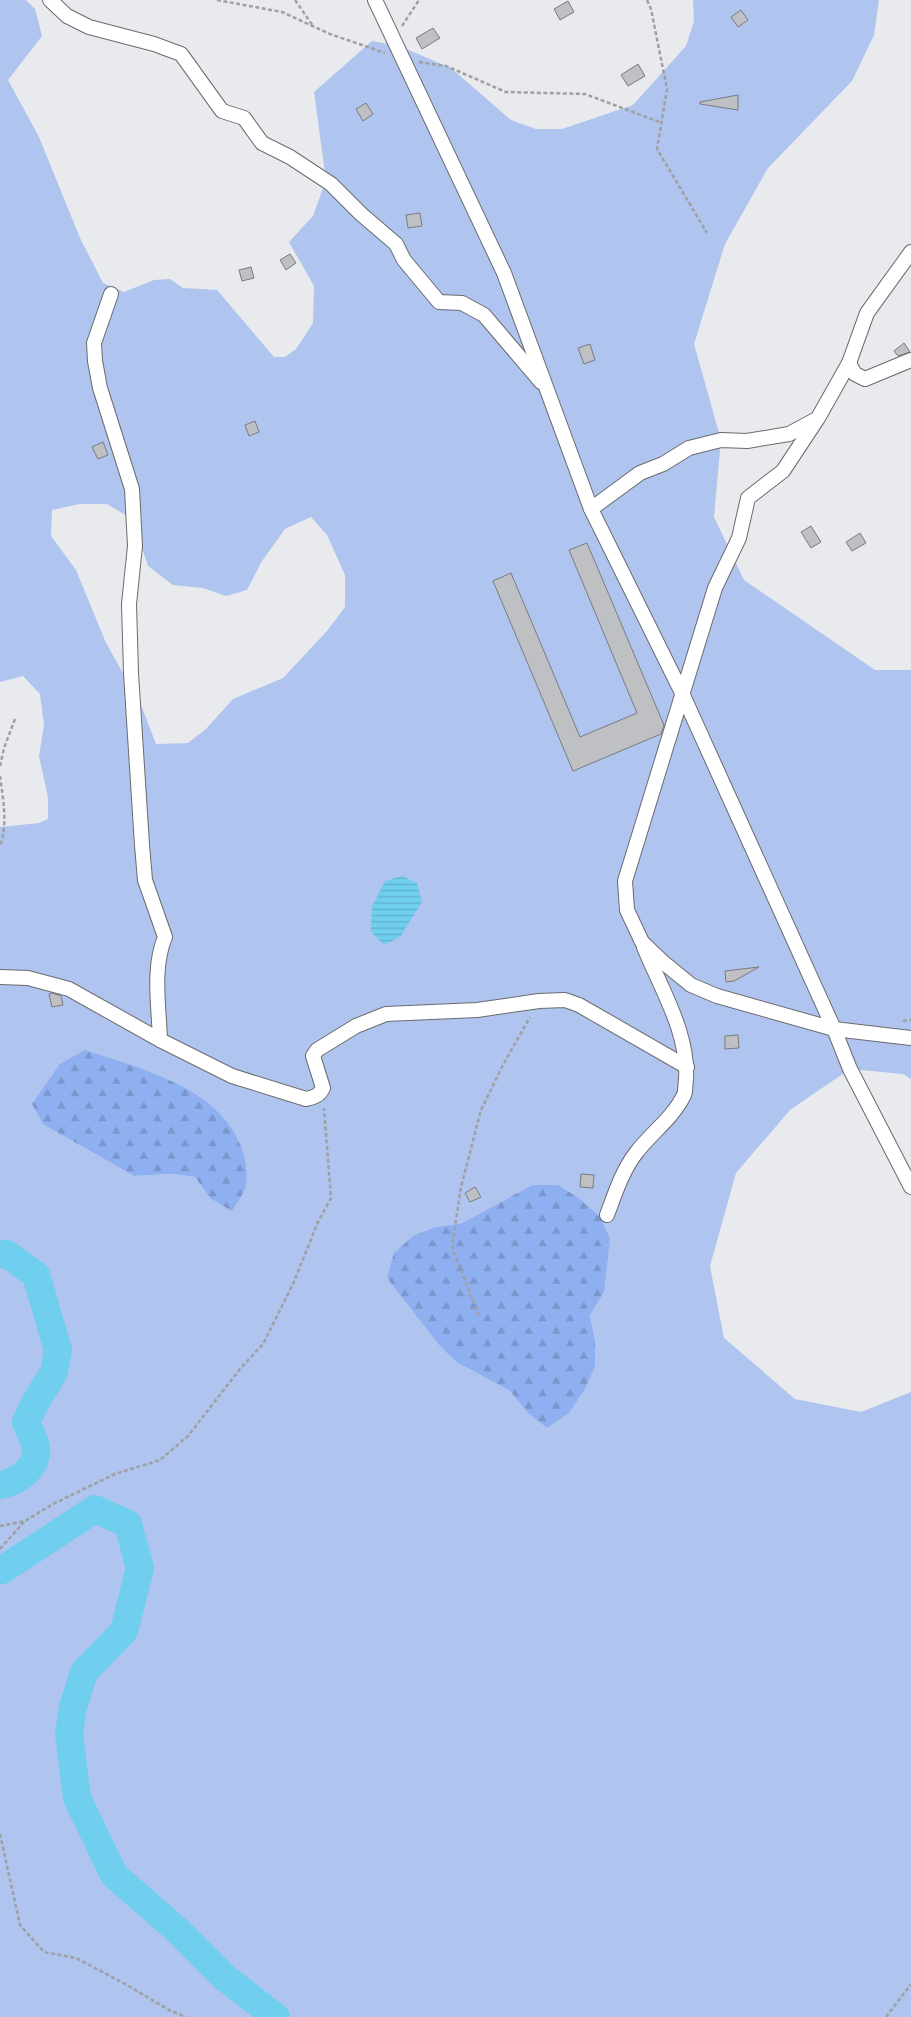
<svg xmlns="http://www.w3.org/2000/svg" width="911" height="2017" viewBox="0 0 911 2017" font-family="'Work Sans',sans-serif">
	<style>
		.green { fill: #afc4ee; fill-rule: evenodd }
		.forest { fill: url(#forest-firs) }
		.water { fill: url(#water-rules) }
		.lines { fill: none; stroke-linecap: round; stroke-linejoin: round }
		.river { stroke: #70ceee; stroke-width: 28 }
		.building { fill: #bfc0c3; stroke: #7a7b7e }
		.minor-casing { stroke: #6a6b6d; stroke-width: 16 }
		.path { stroke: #9fa0a2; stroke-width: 2.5; stroke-dasharray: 4 2.5; stroke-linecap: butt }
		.minor { stroke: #fff; stroke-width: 14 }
	</style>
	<defs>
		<pattern id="forest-firs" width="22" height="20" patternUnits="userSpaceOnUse" patternTransform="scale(1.25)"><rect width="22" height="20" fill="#8fb0f0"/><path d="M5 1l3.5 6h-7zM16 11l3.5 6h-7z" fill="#7a96cd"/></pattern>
		<pattern id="water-rules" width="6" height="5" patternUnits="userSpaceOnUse" patternTransform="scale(1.25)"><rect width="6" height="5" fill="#70ceee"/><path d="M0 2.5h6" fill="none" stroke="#60b0cb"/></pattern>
	</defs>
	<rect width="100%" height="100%" fill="#e9eaed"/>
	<path class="green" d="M0,0H26L35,9L42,36L8,80L39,137L80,238L103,283L124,292L154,280L170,279L183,288L217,290L274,357H285L296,349L313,323L314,286L289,242L313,216L326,180L314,92L372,41L399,46L451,68L511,120L536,129H562L633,105L686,46L694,21L693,0H879L874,35L852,81L768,168L725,244L694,344L721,440L714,517L744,580L875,670H911V1079L903,1074L850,1069L790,1110L736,1173L710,1266L724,1338L795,1399L861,1412L911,1392V2017H0V827L39,823L48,819V797L39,756L44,725L40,694L23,676L0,682ZM80,504H107L132,519L148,566L173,585L203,588L226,596L247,590L262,561L285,529L311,517L327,535L345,575V607L327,631L283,678L233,699L206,729L188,743L156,744L141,705L106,643L76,570L51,536L52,510ZM44,1125L245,1189L210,1198L195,1177L171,1174L134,1176ZM532,1185L604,1292L590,1314L595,1340L527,1412L510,1391L458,1363L436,1227L462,1223Z"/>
	<g class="forest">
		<path d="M85,1050C141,1069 220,1087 242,1149C246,1162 249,1178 244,1191C241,1198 236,1204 232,1211L210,1198L195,1177L171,1174L134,1176L44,1125L32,1104L60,1064Z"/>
		<path d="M532,1185H558L580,1199L600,1217L610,1239L604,1292L590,1315L595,1340V1366L585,1389L569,1413L547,1428L527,1412L510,1391L458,1363L440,1346L387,1278L394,1253L413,1236L436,1227L462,1223Z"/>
	</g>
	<path class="water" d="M402,876L417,883L422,902L400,937L384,945L371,932L372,906L385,881Z"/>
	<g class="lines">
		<g class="river">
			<path d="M0,1254H7L36,1275L58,1350L54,1372L36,1401L26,1422C29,1430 37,1444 36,1452C35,1470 15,1483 0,1485"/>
			<path d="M0,1569L2,1570L95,1509L128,1524L140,1568L124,1631L84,1672L73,1707L69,1734L77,1798L114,1875L176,1929L224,1977L276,2017"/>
		</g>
	</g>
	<g class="building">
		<path d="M568,1L574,12L560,20L554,9Z"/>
		<path d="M741,10L748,20L738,27L731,17Z"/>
		<path d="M433,28L440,38L422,49L416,38Z"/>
		<path d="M638,64L645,76L628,86L621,75Z"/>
		<path d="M738,95V110L700,104V102Z"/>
		<path d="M366,103L373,114L363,121L356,109Z"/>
		<path d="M420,213L422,226L408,228L406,215Z"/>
		<path d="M290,254L296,263L286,270L280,260Z"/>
		<path d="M251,267L254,278L242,281L239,270Z"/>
		<path d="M904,343L910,352L898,356L894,351Z"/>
		<path d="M590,344L595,360L584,364L578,348Z"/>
		<path d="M255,421L259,432L249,436L245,425Z"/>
		<path d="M103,442L108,455L98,459L92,447Z"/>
		<path d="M811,526L821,542L811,548L801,532Z"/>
		<path d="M860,533L866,543L852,551L846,542Z"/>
		<path d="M587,543L664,725L661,734L573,771L493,581L511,573L580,737L637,713L569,550Z"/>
		<path d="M759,967L734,981L726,982L725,971Z"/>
		<path d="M52,993L61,996L63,1005L52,1007L49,994Z"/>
		<path d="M738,1035L739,1048L725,1049V1036Z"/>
		<path d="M581,1174L594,1175L593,1188L580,1187Z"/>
		<path d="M475,1187L481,1197L470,1202L465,1193Z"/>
	</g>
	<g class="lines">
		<defs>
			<g id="minor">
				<path d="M50,0L67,16L89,27L154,44L181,54L222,111L244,118L262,143L290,157L331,184L361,214L396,244L404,260L439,302L462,303L484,315L541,382"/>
				<path d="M375,0L504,273L591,509L682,693L834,1029L850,1069L911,1187"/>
				<path d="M911,252L867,313L849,363L818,418L783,471L748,498L739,538L715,588L625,881L627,910L642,942L664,963L691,985L717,996L834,1029L911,1038"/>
				<path d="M111,294L94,343L95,361L100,388L132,489L135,546L129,604L131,673L142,845L145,880L165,937C152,968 159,1007 160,1040"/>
				<path d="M849,363L855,374L865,379L911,360"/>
				<path d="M591,509L640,473L663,464L689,448L721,440L747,441L789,434L815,420"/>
				<path d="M0,977L28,978L69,989L160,1040L232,1076L306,1099C314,1097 319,1096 323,1088L313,1056L317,1050L356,1026L386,1014L477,1010L539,1001L565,1000L579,1005L687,1067"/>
				<path d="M607,1215C615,1194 622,1171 636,1153C651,1133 673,1118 684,1095C686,1090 685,1084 686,1080C689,1033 661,989 644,947"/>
			</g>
		</defs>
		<use href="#minor" class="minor-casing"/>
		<g class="path">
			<path d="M217,0L282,12L330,34L385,53"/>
			<path d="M295,0L313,26"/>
			<path d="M647,0L651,9L667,89L657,149L707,233"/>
			<path d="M402,26L419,0"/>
			<path d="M419,62L446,66L506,92L585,94L662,123"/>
			<path d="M0,766L4,748L15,719"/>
			<path d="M0,776C3,799 8,824 0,846"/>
			<path d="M903,1021L911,1020"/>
			<path d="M479,1316L452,1247L461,1187L481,1110L503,1065L530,1017"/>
			<path d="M0,1526L25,1521L53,1504L115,1474L160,1460L188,1436L240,1369L263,1344L293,1284L318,1222L331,1198L324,1108"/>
			<path d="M0,1549L24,1522"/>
			<path d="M0,1834L20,1925L44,1952L76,1958L127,1985L169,2010L186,2017"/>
			<path d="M886,2017L911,1984"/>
		</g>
		<use href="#minor" class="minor"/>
	</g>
</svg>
